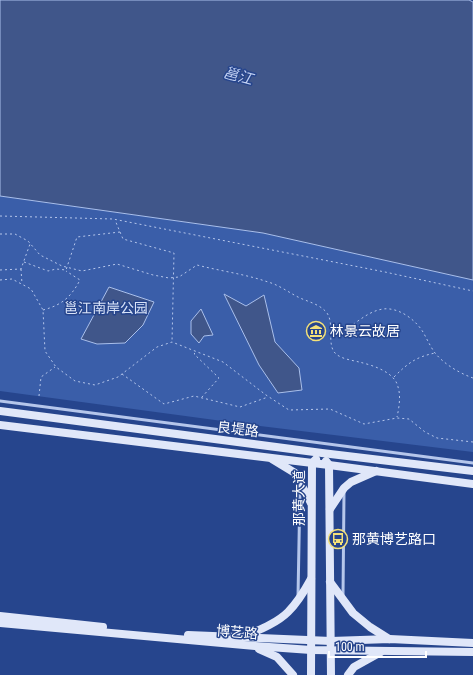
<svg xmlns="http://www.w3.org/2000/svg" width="473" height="675" viewBox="0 0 473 675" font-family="'Roboto Condensed','Noto Sans SC',sans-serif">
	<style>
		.green { fill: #3a5ea9 }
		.water { fill: #40568a; stroke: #a9bfeb }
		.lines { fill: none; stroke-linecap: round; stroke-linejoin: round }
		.path { stroke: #b5c6eb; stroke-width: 1; stroke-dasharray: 2 3; stroke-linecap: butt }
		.lane { stroke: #b5c6eb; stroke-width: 3 }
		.secondary { stroke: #e0e7f9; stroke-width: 8 }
		.labels { text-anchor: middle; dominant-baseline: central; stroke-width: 3; stroke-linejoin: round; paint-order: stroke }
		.park-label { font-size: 14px; fill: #d9e3f8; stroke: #26458d }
		.poi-label { font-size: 14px; fill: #fff; stroke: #26458d; text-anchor: start }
		.street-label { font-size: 14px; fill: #fff; stroke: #26458d }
		.water-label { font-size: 15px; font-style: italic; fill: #c1d0f2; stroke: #26458d }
	</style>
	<rect width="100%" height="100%" fill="#26458d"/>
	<path class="green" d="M0,196L263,233L473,280V452L252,425L0,391Z"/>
	<g class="water">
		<path d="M0,0H469L473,2V280L263,233L0,196Z"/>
		<path d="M109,287L154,302L143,325L125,343L97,344L81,339Z"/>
		<path d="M224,294L246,306L264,295L275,342L299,368L302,390L278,393L259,365Z"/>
		<path d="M201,309L213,335L204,336L199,343L191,334V321Z"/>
	</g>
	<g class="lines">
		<g class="path">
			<path d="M0,216L113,219L385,272L473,291"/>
			<path d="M120,232L123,239L174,253L172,342"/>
			<path d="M0,234H15L28,241L40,255L62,266L82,271L117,264L153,275L169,278L179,277L197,265C220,271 245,274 268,282C279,285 288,292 298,297C308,302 320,304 327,313C335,325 326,345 336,354C342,359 351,360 359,362C372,365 395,372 398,387C401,396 399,408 397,417"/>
			<path d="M24,262L48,271L56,269L66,270L77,237L120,232L115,220"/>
			<path d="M21,269L22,284"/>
			<path d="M0,270L21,269L30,244"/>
			<path d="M0,280L12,279L31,289L43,310L45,351L56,367L75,381L95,385L118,377L157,347L172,342L223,362L266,395L289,410L330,409L364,424L397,418L409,419L425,432L437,438L473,442"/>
			<path d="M43,310C62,305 71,297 80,280L66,271"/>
			<path d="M331,335C351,331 363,312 383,309C398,307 415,319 423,332C427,339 430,346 435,353C444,364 459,373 473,378"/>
			<path d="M195,353L194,354L219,378L202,397"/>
			<path d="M122,374L164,404L194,396L240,407L268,397"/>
			<path d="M394,377C408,363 416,357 435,353"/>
			<path d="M39,396L41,377L55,367"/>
		</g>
		<g class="lane">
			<path d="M0,401L473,463"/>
			<path d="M343,596L344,493"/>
			<path d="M298,597L300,488"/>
		</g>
		<g class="secondary">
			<path d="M0,411L322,453L473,471"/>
			<path d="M0,425L329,465L473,484"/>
			<path d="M272,459L295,473L311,503"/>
			<path d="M326,461L329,465L331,675"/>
			<path d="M330,509L344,488L351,482L376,471"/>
			<path d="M330,582L353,613L370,627L389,639"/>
			<path d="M0,616L103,627"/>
			<path d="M0,623L255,646L311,650L473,652"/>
			<path d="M188,635L331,641L390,639L473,643"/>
			<path d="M245,636C259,630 277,623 288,612C298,602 305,590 311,579"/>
			<path d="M259,649L277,657L293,675"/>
			<path d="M311,675L312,463L316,459"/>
			<path d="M348,675L354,667L381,652"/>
		</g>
	</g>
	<defs>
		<symbol id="museum-ring" viewBox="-11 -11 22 22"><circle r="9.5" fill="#26458d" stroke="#f4e179" stroke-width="1.5"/><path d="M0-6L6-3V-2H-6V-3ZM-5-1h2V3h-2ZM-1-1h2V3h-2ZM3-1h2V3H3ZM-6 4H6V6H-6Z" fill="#f4e179"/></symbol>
		<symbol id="bus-ring" viewBox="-11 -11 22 22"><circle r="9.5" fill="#26458d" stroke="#f4e179" stroke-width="1.5"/><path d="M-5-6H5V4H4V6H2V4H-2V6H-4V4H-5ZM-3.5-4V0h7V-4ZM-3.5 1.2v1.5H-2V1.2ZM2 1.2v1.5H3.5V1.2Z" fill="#f4e179"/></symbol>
	</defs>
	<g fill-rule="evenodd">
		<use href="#museum-ring" x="305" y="320" width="22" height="22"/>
		<use href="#bus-ring" x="327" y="528" width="22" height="22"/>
	</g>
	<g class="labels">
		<g class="park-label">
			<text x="106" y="308">邕江南岸公园</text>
		</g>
		<g class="poi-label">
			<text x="330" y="331">林景云故居</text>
			<text x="352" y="539">那黄博艺路口</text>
		</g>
		<g class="street-label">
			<text transform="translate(238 429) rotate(7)">良堤路</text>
			<text transform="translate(299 498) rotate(-90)">那黄大道</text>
			<text transform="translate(237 632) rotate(5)">博艺路</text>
		</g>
		<g class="water-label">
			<text transform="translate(238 76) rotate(15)">邕江</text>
		</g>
	</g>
	<path d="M329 651v6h97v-6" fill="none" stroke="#ffffff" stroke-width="2"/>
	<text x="335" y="651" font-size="12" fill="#ffffff" stroke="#26458d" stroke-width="3" paint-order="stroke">100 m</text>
</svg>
